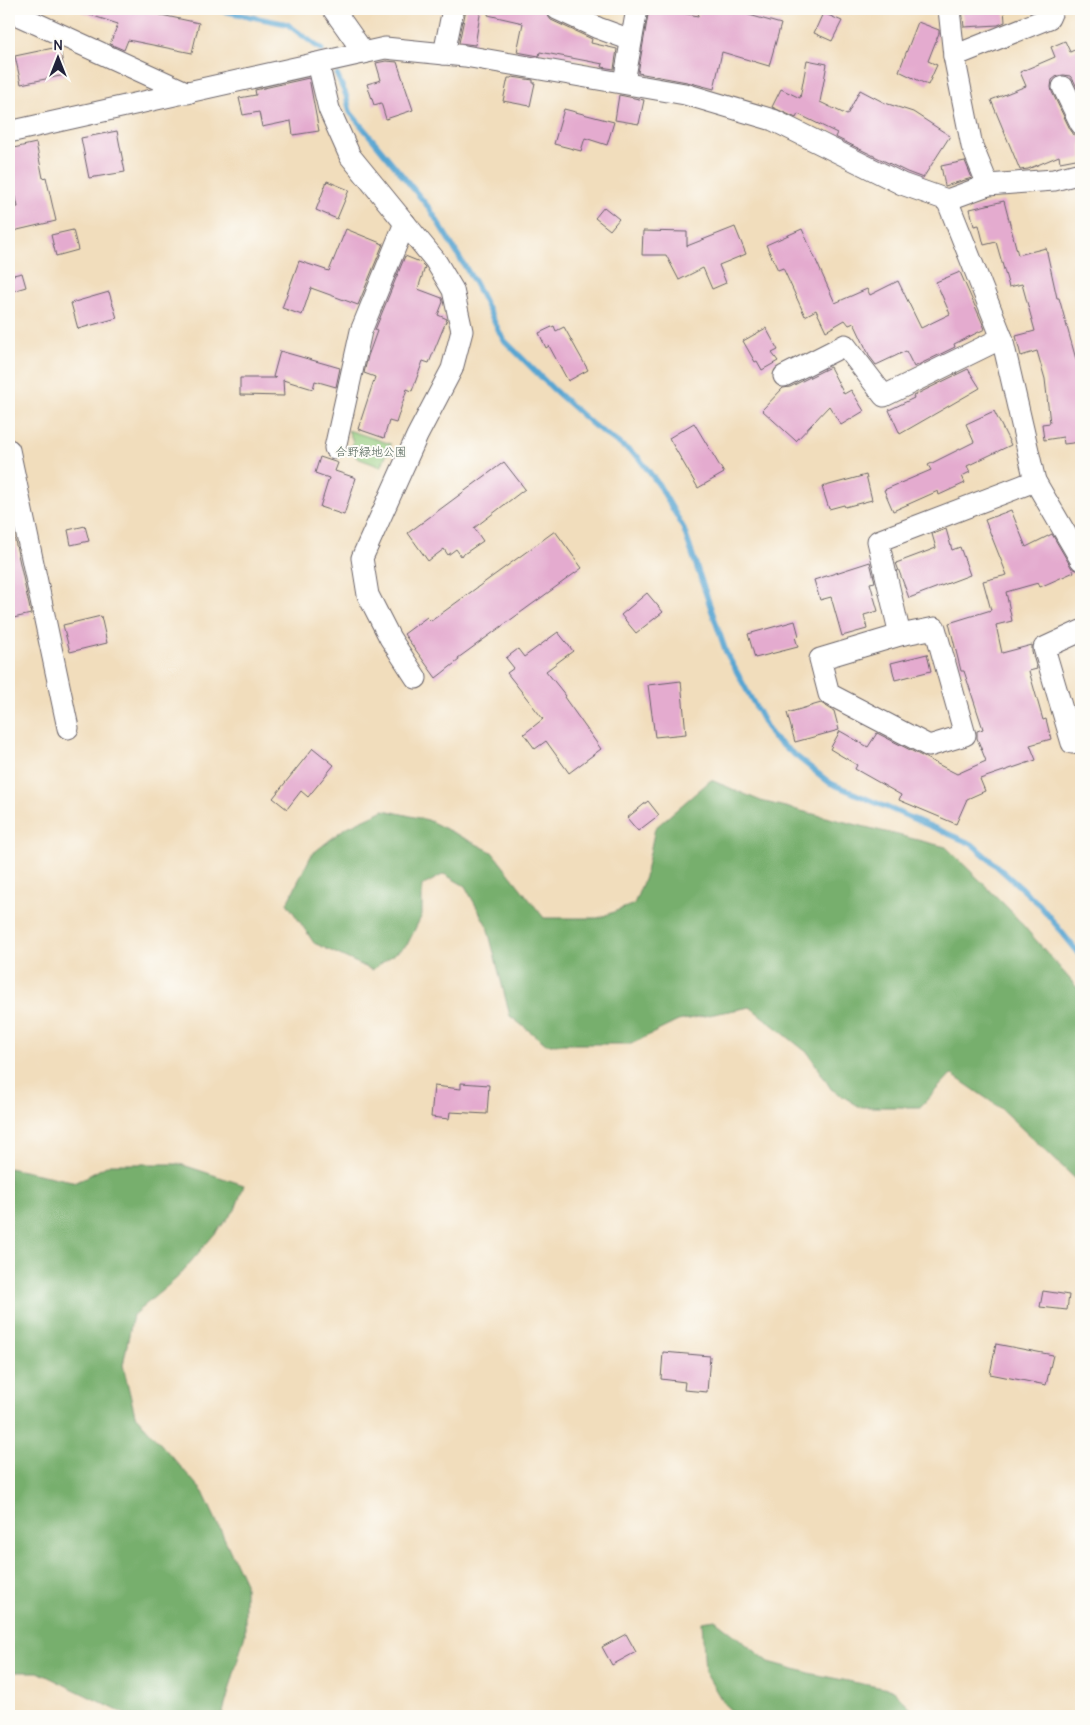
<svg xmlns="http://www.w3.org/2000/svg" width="1090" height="1725" viewBox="0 0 1090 1725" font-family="Delius,'Klee One',sans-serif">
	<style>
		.green { fill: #94cb7e; stroke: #5b765c }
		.forest { fill: #77af6d; stroke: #4c6854 }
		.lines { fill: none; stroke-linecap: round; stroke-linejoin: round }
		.stream { stroke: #58a5d1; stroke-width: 5.5 }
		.building { fill: #e4abcf }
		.street-casing { stroke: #6a6368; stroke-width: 23 }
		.street { stroke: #fff; stroke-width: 21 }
		.labels { text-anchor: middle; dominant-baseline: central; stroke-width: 4; stroke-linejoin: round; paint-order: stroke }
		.park-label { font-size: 12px; fill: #4a5d52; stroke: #fdfcf7 }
	</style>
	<rect width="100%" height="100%" fill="#fdfcf7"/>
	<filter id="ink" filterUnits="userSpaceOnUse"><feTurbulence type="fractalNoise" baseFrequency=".02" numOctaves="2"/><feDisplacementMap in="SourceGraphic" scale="10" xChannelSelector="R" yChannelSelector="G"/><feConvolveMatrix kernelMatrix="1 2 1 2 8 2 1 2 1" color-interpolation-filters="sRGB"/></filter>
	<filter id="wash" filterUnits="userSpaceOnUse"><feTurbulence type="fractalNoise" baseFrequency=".0096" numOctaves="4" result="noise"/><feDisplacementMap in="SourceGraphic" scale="20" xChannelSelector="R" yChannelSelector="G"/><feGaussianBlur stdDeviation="1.12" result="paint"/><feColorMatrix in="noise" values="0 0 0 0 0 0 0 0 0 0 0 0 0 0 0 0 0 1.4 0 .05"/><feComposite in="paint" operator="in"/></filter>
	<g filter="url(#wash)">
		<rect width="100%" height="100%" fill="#f1ddbc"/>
		<path class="green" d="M348,430L391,444L381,467L357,458L352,450L353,441Z"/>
		<g class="forest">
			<path d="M711,780L761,801L946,847L1009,909L1081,992V1184L999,1107L951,1074L920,1107H860L831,1089L809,1054L750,1007L678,1021L631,1044H546L510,1016L487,926L465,886L444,874L422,886V915L407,945L372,970L314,943L287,903L312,854L345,828L384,810L428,820L492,852L544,918H598L634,904L645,877L655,828Z"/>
			<path d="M110,1164H180L244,1185L235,1210L177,1278L133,1315L123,1365L135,1415L203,1492L245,1583V1634L222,1716H129L38,1672H9V1168L77,1182Z"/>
			<path d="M715,1620L769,1662L813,1674L893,1690L914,1711V1716H737L724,1704L705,1672L702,1622Z"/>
		</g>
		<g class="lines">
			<g class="stream">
				<path d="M197,9L218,10L287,24L322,50"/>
				<path d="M337,75L346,95L350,112L430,209L475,283L503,339L553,389L593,425L638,457L659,485L683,527L726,652L772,737L830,783L972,844L1039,904L1081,956"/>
			</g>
		</g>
		<g id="blocks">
			<g class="building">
				<path d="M82,9H133L199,23L192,53L128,40L124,50L110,44L118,24L81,12Z"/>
				<path d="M466,9H481L475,45L459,43Z"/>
				<path d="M489,9H543L551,20L592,39L591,43L617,49L614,69L602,67L603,64L540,52L539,56L517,52L523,23L488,15Z"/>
				<path d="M649,9H663L698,16L700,9H728L781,24L769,66L722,52L714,89L687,82L638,73Z"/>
				<path d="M962,9H1004L1005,22L998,25L964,27Z"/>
				<path d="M823,13L842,21L832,41L814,33Z"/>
				<path d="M918,22L939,30V33L928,61L937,65L928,85L899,71Z"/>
				<path d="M1065,41L1070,52L1081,47V96L1074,81L1070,76L1064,75L1057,76L1052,80L1051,87L1052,92L1070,129L1074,135L1081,136V158L1060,162L1059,156L1028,169L1020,170L991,100L1026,86L1020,72L1055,57L1051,47Z"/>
				<path d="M58,47L60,48L65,75L21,84L15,56Z"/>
				<path d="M807,60L827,64L820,102L847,115L860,90L885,103L913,112L950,136L923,178L907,172L835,137L837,133L798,114L796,118L772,107L781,89L800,98Z"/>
				<path d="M386,61L397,62L413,110L386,119L381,103L374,105L367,84L381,80L376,63Z"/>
				<path d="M512,77L533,80V83H535L530,106L503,101L508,78H511Z"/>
				<path d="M309,78L319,131L293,135L291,121L262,127L259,112L243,115L239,98L256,95L255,90Z"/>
				<path d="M619,95L644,100L639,124L615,120Z"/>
				<path d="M564,109L614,122L607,145L585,138L581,151L554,144Z"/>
				<path d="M117,131L125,172L89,178L81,138Z"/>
				<path d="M36,143L43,178L46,177L56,221L9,232V208L18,207L9,166V149Z"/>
				<path d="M965,161L972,178L945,186L941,166Z"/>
				<path d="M327,181L349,190L337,219L316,210Z"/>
				<path d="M1004,201L1018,255L1046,248L1057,298H1059L1079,370L1081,369V442L1064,444L1063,437L1044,440L1042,424L1050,423L1045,379L1037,351L1021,356L1016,336L1035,331L1022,284L1009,287L996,242L984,245L979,225L974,226L970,209Z"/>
				<path d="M604,207L619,219L610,230L595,218Z"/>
				<path d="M735,227L746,254L719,265L726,283L712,289L703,268L679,280L666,255H642L643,231L687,232V246Z"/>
				<path d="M346,229L383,244L358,305L311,288L302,315L282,308L299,261L329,271Z"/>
				<path d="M802,229L835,303L867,289L870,295L898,281L921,328L950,314L936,282L960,272L985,329L954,344L955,347L914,367L906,351L876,365L870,357L854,323L849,325L845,320L826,331L816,310L805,316L783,268L778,270L766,245Z"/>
				<path d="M73,230L78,250L56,256L51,235Z"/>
				<path d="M405,256L420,262L425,267L418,289L442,298L443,302L438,315L447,319L429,363L423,361L412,391L407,389L396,423L389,421L384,438L358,429L375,377L364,373L368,356L377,331L375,330Z"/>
				<path d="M22,273L26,287L9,292V276Z"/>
				<path d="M109,292L117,318L78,329L71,303Z"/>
				<path d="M554,326L556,331L564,327L588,370L568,381L549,346L546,348L539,333Z"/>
				<path d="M766,328L778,350L772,353L778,361L762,370L757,361L755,362L743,341Z"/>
				<path d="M280,351L340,368L336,387L315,381L313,389L283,380L284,396L240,395V378H276L273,377Z"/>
				<path d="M830,367L844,394L851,390L864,411L841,425L829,406L796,441L762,410L783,388L790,387Z"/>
				<path d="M968,369L980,388L900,434L889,410L914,398L913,396Z"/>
				<path d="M994,411L1011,445L967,466L970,472L962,476L965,483L939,495L938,491L893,511L884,490L931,470L928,465L974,442L966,424Z"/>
				<path d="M694,423L724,473L698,488L669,438Z"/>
				<path d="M320,457L338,463L335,471L356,478L344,515L320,507L329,478L315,473Z"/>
				<path d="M504,462L525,489L474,528L483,541L461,556L456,549L448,555L444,549L428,561L408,533Z"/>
				<path d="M866,475L872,500L845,507L844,505L829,509L822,487Z"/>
				<path d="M1011,510L1026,547L1052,534L1074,572L1040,587L1038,583L1006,592L1012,621L996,625L1002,653L1032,645V652L1037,669L1029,671L1043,720L1046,719L1051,739L1030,745L1036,760L980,779L985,791L967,799L956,824L899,800L901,795L855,769L857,765L830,749L840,731L868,747L877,733L957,774L986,761L977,738V731L983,729L964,671H961L949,623L991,610L983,581L1007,575L985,520Z"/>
				<path d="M85,526L89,541L71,545L68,530Z"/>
				<path d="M946,529L952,550L960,547L970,575L909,598L896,563L936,548L932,534Z"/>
				<path d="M555,531L582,568L458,658L459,660L436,678L404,634L427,617L431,621Z"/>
				<path d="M14,536L31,614L9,619V537Z"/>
				<path d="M870,562L875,582L870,583L878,611L864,615L867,629L842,636L831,597L820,600L814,580Z"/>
				<path d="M647,593L663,612L636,633L621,615Z"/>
				<path d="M101,616L107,643L70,652L63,625Z"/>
				<path d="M795,621L799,636L795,637L798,647L755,658L748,634Z"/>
				<path d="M558,632L573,651L546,671L566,696L564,697L601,749L569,773L546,741L535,749L524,734L543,719L507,673L514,668L506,658L518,649L524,657Z"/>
				<path d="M927,654L931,671L895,680L891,663Z"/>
				<path d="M681,681L686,734L655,737L648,685Z"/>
				<path d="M821,703L834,711L839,730L795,742L787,713Z"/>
				<path d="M313,748L334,765L308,797L301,791L287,809L273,798Z"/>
				<path d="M648,801L659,815L638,831L627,818Z"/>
				<path d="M461,1083L489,1085L487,1114L450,1112L449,1119L431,1117L434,1086L461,1089Z"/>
				<path d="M1043,1291L1069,1295L1067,1310L1040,1307Z"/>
				<path d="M996,1344L1053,1355L1046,1385L990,1374Z"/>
				<path d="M663,1352L710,1356L707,1392L684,1390L685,1382L661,1379Z"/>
				<path d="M626,1634L636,1652L612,1665L602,1647Z"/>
			</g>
		</g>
	</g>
	<g filter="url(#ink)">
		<use href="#blocks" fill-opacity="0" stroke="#6a6368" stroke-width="1"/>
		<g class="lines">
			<defs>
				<g id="street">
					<path d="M333,9L364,53"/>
					<path d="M557,9L598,28L631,40"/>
					<path d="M949,9L954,56L972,146L988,185"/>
					<path d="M9,11L188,93"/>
					<path d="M444,54L453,9"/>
					<path d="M954,56L1049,18L1053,9"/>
					<path d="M318,63L329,109L350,156L435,260L453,290L462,331L452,369L417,436L362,558L368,595L390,638L416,678"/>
					<path d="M624,82L637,9"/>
					<path d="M1063,87L1081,124"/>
					<path d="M9,132L385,48L465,56L685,94L773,120L902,184L947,200L988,185L1054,180L1081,173"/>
					<path d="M947,200L1002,338L1035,481L1081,560"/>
					<path d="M784,376L845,345L884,396L1002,338"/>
					<path d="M335,448L361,331L405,223"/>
					<path d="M9,450L68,728"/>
					<path d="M900,635L820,659L829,694L929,746L965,735L935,628L900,635L878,541L1035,481"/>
					<path d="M1072,743L1044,648L1081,631"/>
				</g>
			</defs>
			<use href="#street" class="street-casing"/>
			<use href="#street" class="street"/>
		</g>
	</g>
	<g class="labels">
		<g class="park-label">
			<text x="371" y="451">合野緑地公園</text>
		</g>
	</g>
	<rect width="1090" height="1725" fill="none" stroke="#fdfcf7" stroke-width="30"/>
	<g transform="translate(58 58)" stroke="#fdfcf7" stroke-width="4" paint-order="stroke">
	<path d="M0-4L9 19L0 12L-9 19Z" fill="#22223b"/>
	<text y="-8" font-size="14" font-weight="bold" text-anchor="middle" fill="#22223b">N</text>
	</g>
</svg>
